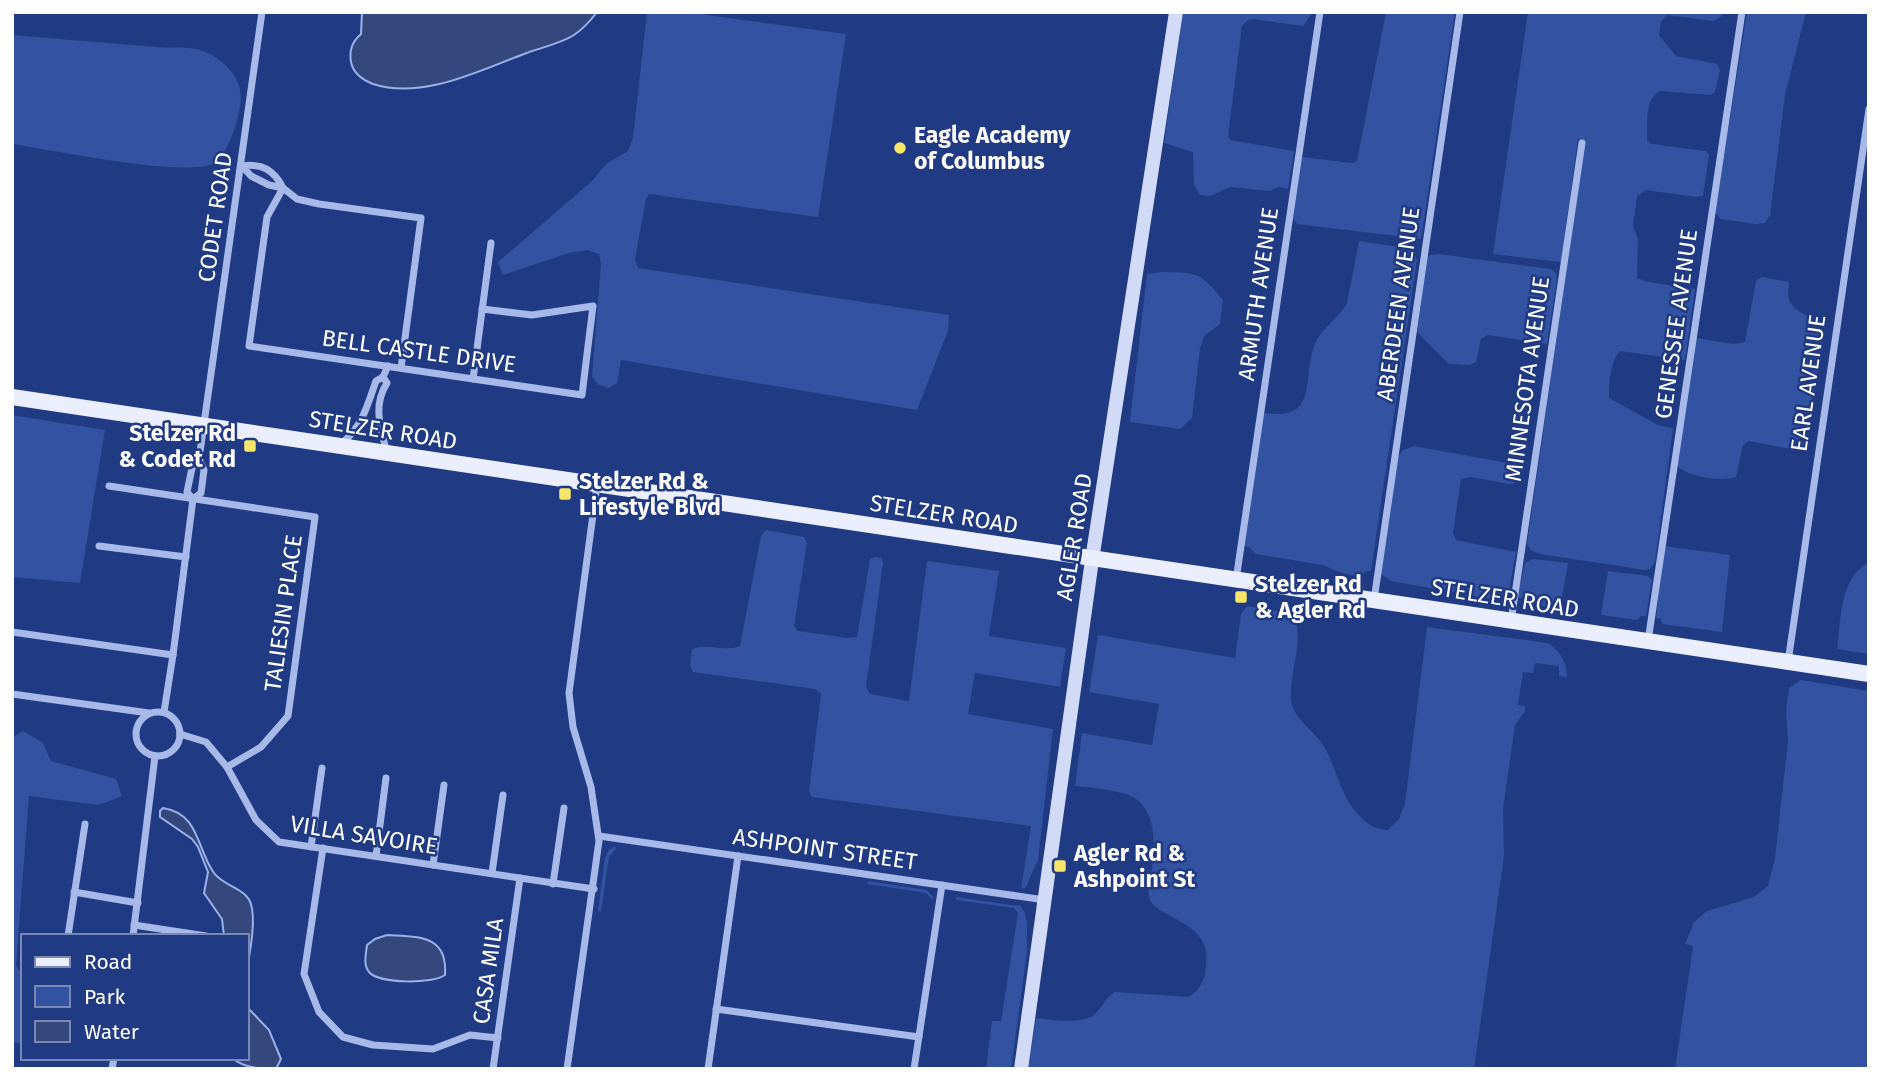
<svg xmlns="http://www.w3.org/2000/svg" width="1881" height="1081" viewBox="0 0 1881 1081" font-family="'Fira Sans',sans-serif">
	<style>
		.green { fill: #3352a1 }
		.water { fill: #34487e; stroke: #9ab2ea; stroke-width: 2 }
		.lines { fill: none; stroke-linecap: round; stroke-linejoin: round }
		.minor { stroke: #a7b9e9; stroke-width: 7 }
		.secondary { stroke: #d1dbf7; stroke-width: 14 }
		.primary { stroke: #eaeefe; stroke-width: 16 }
		.poi-dot { fill: #f7e667; stroke: #203a83; stroke-width: 2.5 }
		.labels { text-anchor: middle; dominant-baseline: central; stroke-width: 5; stroke-linejoin: round; paint-order: stroke }
		.poi-label { font-size: 23px; font-weight: bold; fill: #fff; stroke: #203a83; text-anchor: start }
		.street-label { font-size: 23px; fill: #fff; stroke: #203a83 }
	</style>
	<rect width="100%" height="100%" fill="#203a83"/>
	<g class="green">
		<path d="M647,12H686L846,34L818,217L649,194L646,199L635,259L638,268L949,315L948,331L917,410L621,360L617,383L609,388L599,385L592,377L601,264L599,254L588,250L569,253L503,275L498,262L592,181L606,164L628,151L633,138Z"/>
		<path d="M1183,12H1313L1303,26L1253,19L1248,20L1242,26L1228,136L1230,140L1294,151L1288,189L1279,187L1270,191L1230,187L1210,196L1200,195L1194,185L1193,152L1164,143Z"/>
		<path d="M1386,12H1455L1421,239L1297,224L1293,218L1302,157L1352,163L1357,161Z"/>
		<path d="M1528,12H1722V16L1714,21L1667,15L1661,22L1659,35L1676,56L1717,64L1720,70L1715,92L1711,95L1660,91C1644,99 1648,124 1647,140L1651,144L1706,151L1709,155L1703,196L1696,197L1646,190L1637,196L1633,226L1638,239L1637,278L1648,282L1695,289L1685,360L1620,351C1610,362 1609,384 1609,398L1658,425L1673,428L1655,562L1650,569L1645,570L1540,554L1532,551L1527,544L1585,142L1578,139L1561,262L1493,254Z"/>
		<path d="M1747,12H1806L1785,95L1770,215L1765,223L1755,224L1721,219L1715,213Z"/>
		<path d="M12,35C60,39 108,43 156,47C173,49 187,45 203,51C223,59 240,75 241,97C241,113 228,157 213,164C182,177 52,150 12,144Z"/>
		<path d="M1359,241L1413,249L1417,260L1371,571H1366L1360,576L1345,574L1322,565L1256,554L1249,547L1244,546L1262,415L1265,413C1318,421 1302,381 1314,347C1319,329 1338,320 1347,303Z"/>
		<path d="M1439,254L1551,269L1556,273L1557,280L1547,344L1488,335L1481,339L1476,362L1470,365L1449,364L1417,332L1426,259L1430,255Z"/>
		<path d="M1163,272C1200,273 1199,272 1223,300L1220,324L1204,336L1200,349L1192,418L1180,429L1130,422L1147,274Z"/>
		<path d="M1762,277L1789,282C1789,287 1787,294 1789,299C1793,314 1818,316 1824,333L1804,446L1796,450L1749,441L1743,445L1736,477C1720,482 1689,477 1677,466L1696,338L1733,344L1745,342L1756,281Z"/>
		<path d="M12,415L105,430L80,583L12,577Z"/>
		<path d="M1414,446L1513,464L1519,469V475L1515,483L1509,484L1471,477L1461,479L1453,533L1456,540L1516,552L1508,596L1496,600L1391,581L1381,574L1397,458L1403,450Z"/>
		<path d="M766,530L804,537L807,543L794,626L798,631L848,638L857,637L870,559L875,557L882,558L883,563L866,687L870,694L909,701L927,561L999,571L989,636L1066,648L1060,687L975,673L968,714L1053,729L1038,860L1026,887L1021,889L1031,826L812,797L809,791L821,694L815,689L693,672L690,666L692,649C708,643 725,652 740,646L761,536Z"/>
		<path d="M1664,546L1730,555L1722,632L1662,624L1661,619L1656,618Z"/>
		<path d="M1533,559L1568,563L1560,609L1525,603L1524,598H1517L1525,563Z"/>
		<path d="M1866,564L1869,565V654L1837,649C1841,621 1839,581 1866,564Z"/>
		<path d="M1608,571L1648,576L1652,580L1646,616H1641L1637,620L1601,615Z"/>
		<path d="M1247,606L1294,614C1305,640 1289,672 1291,700C1293,719 1316,732 1325,748C1336,768 1341,795 1356,812C1365,823 1373,829 1388,830L1399,819L1405,803L1427,627L1548,643C1560,651 1567,662 1567,677L1559,676V666L1535,663L1533,673L1523,672L1518,705L1525,706V711L1515,725L1503,809L1504,856L1474,1069H1028L1036,1018C1051,1020 1085,1025 1096,1013C1104,1005 1105,998 1115,992L1189,997C1200,989 1205,981 1206,966C1206,962 1207,955 1206,950C1199,920 1153,915 1149,898C1147,887 1152,871 1153,860C1155,839 1154,809 1133,797C1123,791 1087,787 1075,786L1082,733L1152,745L1159,704L1089,692L1098,635L1235,658L1241,614Z"/>
		<path d="M1801,680L1869,691V1069H1675L1693,946L1685,944L1694,922L1707,911L1754,897L1768,886L1775,858L1788,741L1786,711L1789,688Z"/>
		<path d="M23,731L43,743L51,761L116,779L122,796L99,805L29,796L16,965L23,977V1044L12,1042V738Z"/>
		<path d="M615,846L616,849L609,857L601,912L598,911L605,857L609,850Z"/>
		<path d="M868,881L927,890L934,898L931,899L926,893L867,884Z"/>
		<path d="M956,897L1018,906L1019,904L1025,913L1027,924V952L1011,1069H986L992,1021H1001L1018,913L1014,908L956,900Z"/>
	</g>
	<g class="water">
		<path d="M362,12H597C591,20 583,29 574,35C560,44 539,48 524,54C478,71 422,100 373,84C363,80 353,73 351,62C349,50 352,42 361,34Z"/>
		<path d="M163,808C200,814 196,848 214,873C223,886 246,888 251,904C256,922 250,951 247,969V936H224L222,919L204,893L208,872L198,847L192,839L160,817V811Z"/>
		<path d="M387,935C417,937 448,934 445,975C433,984 379,984 369,972C363,965 366,954 367,945L375,939Z"/>
		<path d="M247,1007L269,1030L281,1059L276,1069C261,1069 244,1068 232,1058H247Z"/>
	</g>
	<g class="lines">
		<g class="minor">
			<path d="M283,188L267,217L249,346L582,395L593,306L532,315L482,309"/>
			<path d="M283,188C274,170 262,163 242,166L251,176L269,185L283,188L297,199L319,204L421,218L401,368"/>
			<path d="M383,377L387,383C372,406 381,429 387,453"/>
			<path d="M473,379L491,243"/>
			<path d="M341,444C363,426 367,406 376,381L383,377L388,366"/>
			<path d="M109,486L315,517L288,716L261,747L227,767"/>
			<path d="M193,499L201,493L204,470L199,459L262,12"/>
			<path d="M99,546L186,557"/>
			<path d="M1236,580L1320,12"/>
			<path d="M1374,600L1460,12"/>
			<path d="M1511,621L1582,143"/>
			<path d="M12,632L173,655"/>
			<path d="M1648,641L1742,12"/>
			<path d="M1788,662L1869,109"/>
			<path d="M12,694L149,713"/>
			<path d="M164,712L173,655L193,499L187,492L192,468L199,459"/>
			<circle cx="158" cy="734" r="22"/>
			<path d="M180,734L206,742L227,767L256,820L279,842L594,889"/>
			<path d="M599,836L1045,900"/>
			<path d="M311,847L322,768"/>
			<path d="M323,848L304,974L319,1012L343,1037L373,1045L433,1049L470,1035L498,1038"/>
			<path d="M376,856L386,778"/>
			<path d="M433,865L444,785"/>
			<path d="M492,873L503,795"/>
			<path d="M553,884L564,808"/>
			<path d="M74,892L138,903"/>
			<path d="M134,925L206,936"/>
			<path d="M68,936L85,824"/>
			<path d="M133,936L155,756"/>
			<path d="M716,1009L919,1037"/>
			<path d="M112,1069L114,1058"/>
			<path d="M493,1069L520,878"/>
			<path d="M567,1069L599,841L591,787L573,727L569,693L597,485"/>
			<path d="M708,1069L738,856"/>
			<path d="M914,1069L942,885"/>
		</g>
		<path class="secondary" d="M1021,1069L1092,560L1176,12"/>
		<path class="primary" d="M12,397L1869,674"/>
	</g>
	<g class="poi-dot">
		<circle cx="900" cy="148" r="7"/>
		<rect x="243" y="439" width="14" height="14" rx="3.5"/>
		<rect x="558" y="487" width="14" height="14" rx="3.5"/>
		<rect x="1234" y="590" width="14" height="14" rx="3.5"/>
		<rect x="1053" y="859" width="14" height="14" rx="3.5"/>
	</g>
	<g class="labels">
		<g class="poi-label">
			<text x="914" y="135">Eagle Academy<tspan x="914" dy="26">of Columbus</tspan></text>
			<text x="236" y="433" text-anchor="end">Stelzer Rd<tspan x="236" dy="26">&amp; Codet Rd</tspan></text>
			<text x="579" y="481">Stelzer Rd &amp;<tspan x="579" dy="26">Lifestyle Blvd</tspan></text>
			<text x="1255" y="584">Stelzer Rd<tspan x="1255" dy="26">&amp; Agler Rd</tspan></text>
			<text x="1074" y="853">Agler Rd &amp;<tspan x="1074" dy="26">Ashpoint St</tspan></text>
		</g>
		<g class="street-label">
			<text transform="translate(215 217) rotate(-82)">CODET ROAD</text>
			<text transform="translate(1258 294) rotate(-82)">ARMUTH AVENUE</text>
			<text transform="translate(1398 304) rotate(-82)">ABERDEEN AVENUE</text>
			<text transform="translate(1676 324) rotate(-82)">GENESSEE AVENUE</text>
			<text transform="translate(419 351) rotate(8)">BELL CASTLE DRIVE</text>
			<text transform="translate(1527 379) rotate(-82)">MINNESOTA AVENUE</text>
			<text transform="translate(1808 383) rotate(-82)">EARL AVENUE</text>
			<text transform="translate(383 430) rotate(9)">STELZER ROAD</text>
			<text transform="translate(944 514) rotate(9)">STELZER ROAD</text>
			<text transform="translate(1074 537) rotate(-81)">AGLER ROAD</text>
			<text transform="translate(1505 598) rotate(9)">STELZER ROAD</text>
			<text transform="translate(283 613) rotate(-82)">TALIESIN PLACE</text>
			<text transform="translate(364 835) rotate(9)">VILLA SAVOIRE</text>
			<text transform="translate(825 849) rotate(8)">ASHPOINT STREET</text>
			<text transform="translate(488 971) rotate(-82)">CASA MILA</text>
		</g>
	</g>
	<rect width="1881" height="1081" fill="none" stroke="#ffffff" stroke-width="28"/>
	<rect x="21" y="934" width="228" height="126" fill="#203a83" stroke="#7989b5" stroke-width="2"/>
	<rect x="35" y="957" width="35" height="10" fill="#eaeefe" stroke="#7989b5" stroke-width="2"/>
	<text x="84" y="969" font-size="21" fill="#ffffff">Road</text>
	<rect x="35" y="986" width="35" height="21" fill="#3352a1" stroke="#7989b5" stroke-width="2"/>
	<text x="84" y="1004" font-size="21" fill="#ffffff">Park</text>
	<rect x="35" y="1021" width="35" height="21" fill="#34487e" stroke="#7989b5" stroke-width="2"/>
	<text x="84" y="1039" font-size="21" fill="#ffffff">Water</text>
</svg>
